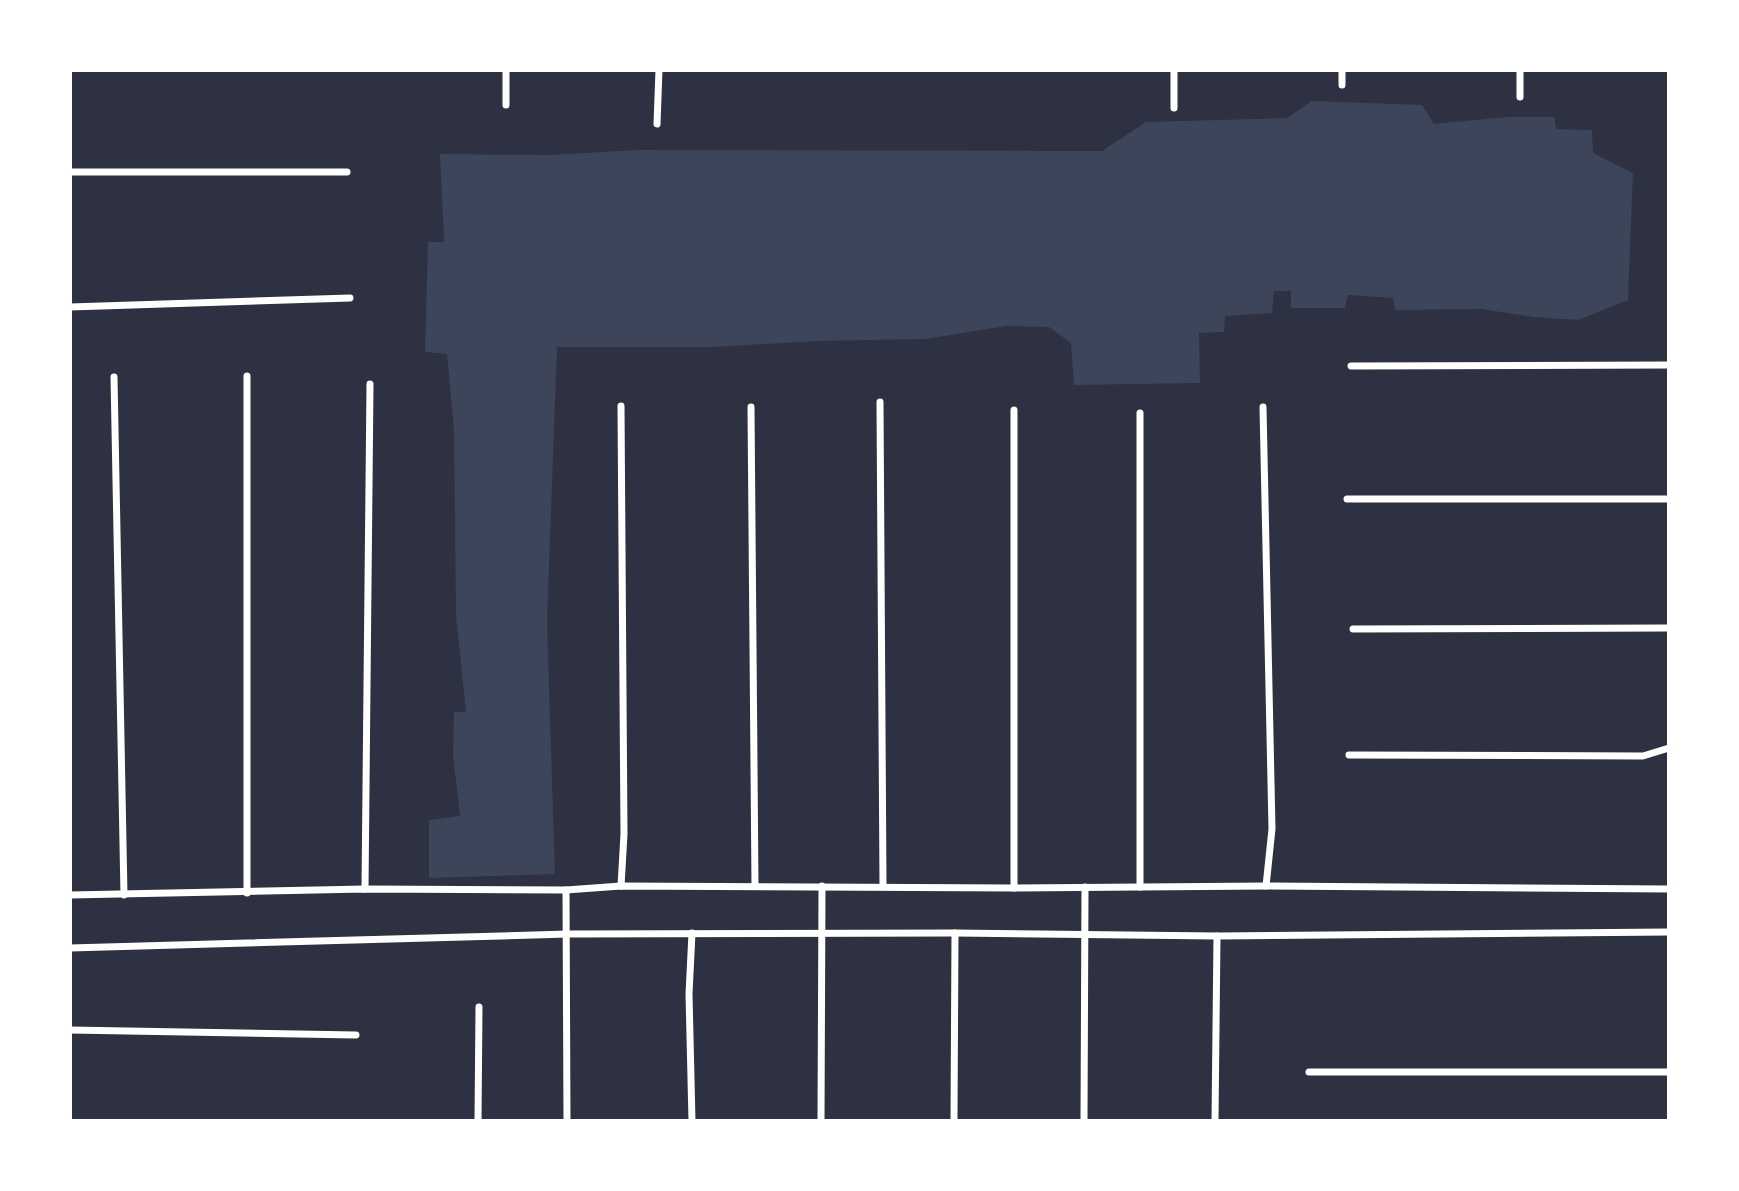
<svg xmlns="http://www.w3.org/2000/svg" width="1739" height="1191" viewBox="0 0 1739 1191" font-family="'Fira Sans Condensed',sans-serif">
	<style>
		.green { fill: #3c4559 }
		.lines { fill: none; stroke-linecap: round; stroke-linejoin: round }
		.minor { stroke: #fff; stroke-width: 7 }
	</style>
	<rect width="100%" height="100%" fill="#2d3142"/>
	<path class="green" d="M1312,101L1422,105L1434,124L1506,117H1554L1556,129L1592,130L1593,153L1633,173L1628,300L1578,320L1533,317L1481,309L1395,310L1393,298L1348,295L1345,308H1291V291H1274L1272,313L1225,316L1224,332L1199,333L1200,383L1074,385L1071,343L1049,327L1006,326L926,339L817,341L715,347H557L547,622L555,874L429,878V820L460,816L453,756L454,712H466L456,616L454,430L447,354L425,352L428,242H444L440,154L550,155L638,150L1102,151L1146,122L1287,118Z"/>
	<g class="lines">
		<g class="minor">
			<path d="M1520,70V97"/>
			<path d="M1342,85V70"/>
			<path d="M506,105V70"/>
			<path d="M1174,108V70"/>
			<path d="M657,124L659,70"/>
			<path d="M70,172H347"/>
			<path d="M70,307L350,298"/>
			<path d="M1351,366L1669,365"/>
			<path d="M247,376V893"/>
			<path d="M114,377L124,895"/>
			<path d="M880,402L883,886"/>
			<path d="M621,406L624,834L621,886"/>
			<path d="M751,407L755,886"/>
			<path d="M1263,407L1272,829L1266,886"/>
			<path d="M1014,410V888"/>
			<path d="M1140,413V887"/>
			<path d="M1347,499H1669"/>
			<path d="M1353,629L1669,628"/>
			<path d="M1349,755L1643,756L1669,748"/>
			<path d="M365,889L370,384"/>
			<path d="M566,890L567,1121"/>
			<path d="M70,895L365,889L566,890L621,886L1014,888L1266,886L1669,889"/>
			<path d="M692,933L689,994L692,1121"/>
			<path d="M70,948L568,934L955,933L1217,936L1669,932"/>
			<path d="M70,1030L356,1035"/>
			<path d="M1309,1072H1669"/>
			<path d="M478,1121L479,1007"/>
			<path d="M821,1121L822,886"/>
			<path d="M954,1121L955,933"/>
			<path d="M1084,1121L1085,887"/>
			<path d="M1215,1121L1217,936"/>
		</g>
	</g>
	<rect width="1739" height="1191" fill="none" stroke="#ffffff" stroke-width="144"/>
</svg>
